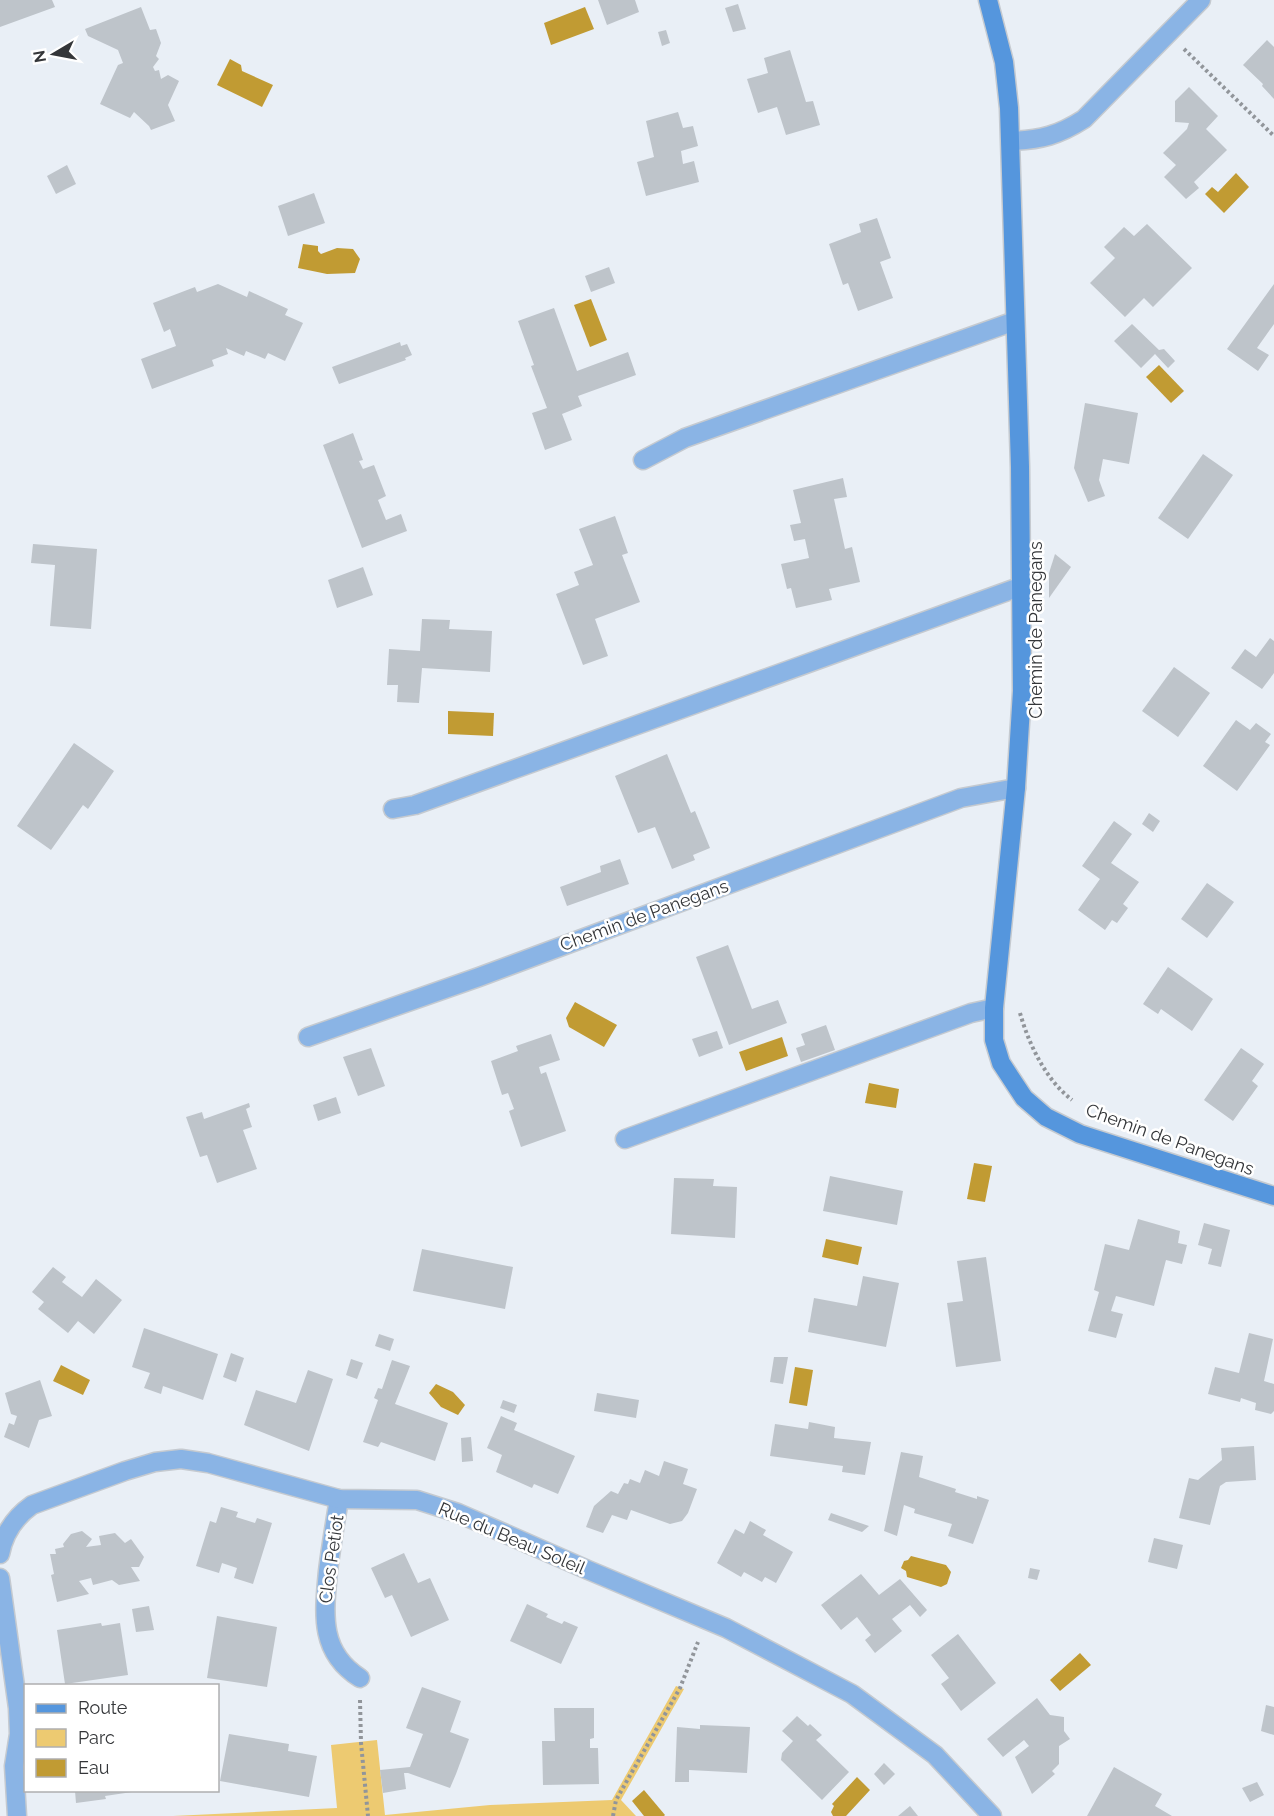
<svg xmlns="http://www.w3.org/2000/svg" width="1274" height="1816" viewBox="0 0 1274 1816" font-family="Raleway,sans-serif">
	<style>
		.green { fill: #edca71 }
		.water { fill: #c19b33 }
		.building { fill: #bec4ca }
		.lines { fill: none; stroke-linecap: round; stroke-linejoin: round }
		.street-casing { stroke: #c5cad0; stroke-width: 21 }
		.secondary-casing { stroke: #c5cad0; stroke-width: 21 }
		.path { stroke: #91959a; stroke-width: 4; stroke-dasharray: 3 3; stroke-linecap: butt }
		.street { stroke: #8ab4e5; stroke-width: 18 }
		.secondary { stroke: #5596dd; stroke-width: 18 }
		.labels { text-anchor: middle; dominant-baseline: central; stroke-width: 5; stroke-linejoin: round; paint-order: stroke }
		.street-label { font-size: 18px; fill: #343639; stroke: #fff }
	</style>
	<rect width="100%" height="100%" fill="#e9eff6"/>
	<path class="green" d="M676,1686L684,1689L621,1800L636,1816H173L337,1808L331,1745L377,1740L385,1815L490,1805L612,1800Z"/>
	<g class="water">
		<path d="M585,7L594,29L551,45L544,23Z"/>
		<path d="M230,59L241,65L242,71L273,85L262,107L217,85Z"/>
		<path d="M1236,173L1249,187L1224,213L1205,194L1212,187L1218,192Z"/>
		<path d="M303,244L318,246V251L321,254L337,248L353,249L360,259L355,273L327,274L298,268Z"/>
		<path d="M591,299L607,340L590,347L574,305Z"/>
		<path d="M1159,365L1184,391L1171,403L1146,377Z"/>
		<path d="M448,711L494,713L493,736L448,734Z"/>
		<path d="M575,1002L617,1025L604,1047L569,1027L566,1018Z"/>
		<path d="M782,1037L788,1056L746,1071L739,1052Z"/>
		<path d="M869,1083L899,1089L896,1108L865,1103Z"/>
		<path d="M974,1163L992,1166L985,1202L967,1199Z"/>
		<path d="M826,1239L862,1247L858,1265L822,1257Z"/>
		<path d="M61,1365L90,1380L83,1395L53,1381Z"/>
		<path d="M795,1367L813,1370L807,1406L789,1403Z"/>
		<path d="M436,1384L453,1392L465,1405L458,1415L441,1407L429,1393Z"/>
		<path d="M911,1556L946,1565L951,1572L947,1584L941,1587L907,1577L906,1571L901,1568L904,1561L908,1560Z"/>
		<path d="M1080,1653L1091,1665L1060,1691L1050,1680Z"/>
		<path d="M857,1777L870,1790L846,1816H833L831,1812L834,1806L832,1804Z"/>
		<path d="M644,1790L665,1815L664,1816H644L632,1801Z"/>
	</g>
	<g class="building">
		<path d="M0,0H52L55,7L0,27Z"/>
		<path d="M598,0H635L639,12L607,25Z"/>
		<path d="M738,4L746,29L733,32L725,8Z"/>
		<path d="M141,7L150,30L156,29L161,43L156,56L159,59L153,67L155,71L159,70L161,79L168,75L179,81L168,105L175,121L151,130L149,126L134,112L130,118L100,104L118,65L123,63L118,50L88,36L85,29Z"/>
		<path d="M666,30L670,43L662,46L658,32Z"/>
		<path d="M1267,40L1274,47V99L1262,86L1263,84L1243,65Z"/>
		<path d="M790,50L806,102L813,101L820,125L786,135L777,107L758,113L747,79L768,73L764,58Z"/>
		<path d="M1189,87L1218,116L1206,129L1227,150L1194,182L1199,188L1186,199L1164,177L1176,165L1163,153L1187,129L1189,123L1175,122V101Z"/>
		<path d="M678,112L683,128L693,126L698,146L681,151L683,164L694,161L699,182L646,196L637,162L654,157L646,121Z"/>
		<path d="M67,165L76,184L56,194L47,176Z"/>
		<path d="M314,193L325,223L288,236L278,206Z"/>
		<path d="M877,218L891,258L880,262L893,298L858,311L848,283L843,285L829,244L861,232L859,224Z"/>
		<path d="M1147,224L1192,268L1153,307L1144,298L1125,317L1090,283L1115,258L1104,247L1124,227L1134,236Z"/>
		<path d="M609,267L615,283L591,292L585,276Z"/>
		<path d="M218,284L247,297L249,291L288,309L285,315L303,323L285,361L268,353L265,359L246,351L244,356L226,348L228,354L212,360L214,366L152,389L141,359L176,346L170,329L164,332L153,303L195,287L197,292Z"/>
		<path d="M1274,284V324L1257,348L1269,355L1258,371L1227,349Z"/>
		<path d="M554,308L577,371L628,352L636,375L578,396L582,406L562,414L572,440L545,450L532,413L547,408L531,366L534,365L518,321Z"/>
		<path d="M1132,324L1159,350L1164,349L1175,361L1168,368L1155,354L1141,368L1114,341Z"/>
		<path d="M400,342L401,346L407,344L412,355L405,358L406,360L339,384L332,367Z"/>
		<path d="M1085,403L1138,413L1129,464L1103,459L1099,480L1105,496L1088,502L1074,468Z"/>
		<path d="M353,433L363,460L359,461L363,469L374,465L386,496L378,500L386,520L401,514L407,531L362,548L323,445Z"/>
		<path d="M1203,454L1233,475L1188,539L1158,518Z"/>
		<path d="M843,478L847,497L834,499L845,549L852,547L860,582L829,589L832,600L796,608L791,588L787,589L781,564L809,558L805,539L794,541L790,525L801,523L793,490Z"/>
		<path d="M615,516L628,553L622,555L640,602L595,619L608,656L583,665L556,594L579,585L574,572L593,565L579,529Z"/>
		<path d="M33,544L97,549L91,629L50,626L55,565L31,563Z"/>
		<path d="M1055,554L1071,567L1049,598V573Z"/>
		<path d="M363,567L373,595L337,608L328,580Z"/>
		<path d="M422,619L450,620L449,629L492,631L490,672L422,668L419,703L397,702L398,685H387L389,649L420,651Z"/>
		<path d="M1270,638L1274,641V673L1262,689L1231,668L1245,649L1256,657Z"/>
		<path d="M1174,667L1210,693L1178,737L1142,711Z"/>
		<path d="M1236,720L1250,730L1256,723L1271,734L1265,742L1270,745L1237,791L1203,766Z"/>
		<path d="M74,743L114,771L88,809L83,805L51,850L17,826Z"/>
		<path d="M667,754L691,813L695,811L710,848L693,855L695,860L672,869L655,827L638,833L615,776Z"/>
		<path d="M1149,813L1160,821L1153,832L1142,824Z"/>
		<path d="M1114,821L1132,834L1111,863L1139,882L1123,904L1128,908L1117,923L1112,920L1105,930L1078,910L1100,879L1082,866Z"/>
		<path d="M620,859L629,884L567,906L560,887L601,872L600,866Z"/>
		<path d="M1207,883L1234,902L1207,938L1181,919Z"/>
		<path d="M728,945L752,1009L778,1000L787,1023L729,1045L696,957Z"/>
		<path d="M1168,967L1213,999L1192,1031L1161,1009L1158,1014L1143,1004Z"/>
		<path d="M826,1025L835,1050L801,1062L796,1048L805,1045L801,1034Z"/>
		<path d="M717,1031L723,1048L699,1057L692,1039Z"/>
		<path d="M551,1034L560,1060L539,1067L541,1074L546,1072L566,1131L521,1147L509,1111L514,1109L508,1093L502,1095L491,1061L518,1051L516,1046Z"/>
		<path d="M371,1048L385,1086L358,1096L343,1057Z"/>
		<path d="M1241,1048L1264,1064L1252,1081L1258,1086L1233,1121L1204,1100Z"/>
		<path d="M336,1097L341,1113L318,1121L313,1105Z"/>
		<path d="M249,1103L250,1107L246,1109L252,1127L243,1130L257,1169L217,1183L207,1155L200,1157L186,1117L202,1112L204,1119Z"/>
		<path d="M830,1176L903,1191L897,1225L823,1211Z"/>
		<path d="M674,1178L714,1179L713,1186L737,1187L735,1238L671,1234Z"/>
		<path d="M1138,1219L1180,1231L1178,1243L1187,1245L1182,1264L1166,1260L1154,1306L1116,1296L1111,1311L1123,1314L1116,1338L1088,1331L1099,1292L1094,1290L1105,1244L1129,1250Z"/>
		<path d="M1204,1223L1230,1230L1221,1267L1208,1264L1212,1249L1198,1245Z"/>
		<path d="M422,1249L513,1267L505,1309L413,1291Z"/>
		<path d="M986,1257L1001,1361L956,1367L947,1303L963,1301L957,1261Z"/>
		<path d="M53,1267L66,1277L62,1282L82,1297L96,1279L122,1300L94,1334L78,1321L68,1333L38,1309L44,1302L32,1292Z"/>
		<path d="M863,1276L899,1283L886,1347L808,1332L814,1298L857,1306Z"/>
		<path d="M144,1328L218,1354L203,1400L163,1386L161,1394L144,1388L150,1373L132,1367Z"/>
		<path d="M1249,1333L1273,1339L1264,1381L1274,1384V1411L1271,1414L1255,1410L1256,1403L1241,1398L1240,1402L1208,1394L1215,1367L1239,1373Z"/>
		<path d="M379,1334L394,1339L390,1351L375,1346Z"/>
		<path d="M231,1353L244,1358L236,1382L223,1377Z"/>
		<path d="M774,1357H788L783,1384L770,1382Z"/>
		<path d="M351,1359L363,1363L357,1379L346,1375Z"/>
		<path d="M392,1360L410,1366L395,1404L448,1423L435,1461L381,1442L378,1447L363,1442L378,1400L374,1398L378,1388L382,1389Z"/>
		<path d="M308,1370L333,1379L309,1451L244,1425L256,1390L296,1403Z"/>
		<path d="M40,1380L52,1416L39,1420L29,1448L4,1437L9,1423L14,1425L17,1416L11,1414L5,1393Z"/>
		<path d="M597,1393L639,1400L636,1418L594,1411Z"/>
		<path d="M503,1400L517,1405L514,1413L500,1408Z"/>
		<path d="M501,1416L517,1423L514,1430L575,1456L558,1494L534,1484L532,1488L496,1472L502,1455L487,1448Z"/>
		<path d="M809,1422L835,1427L834,1438L871,1442L865,1475L842,1472L843,1466L770,1456L775,1424L808,1429Z"/>
		<path d="M471,1437L473,1461L462,1462L461,1438Z"/>
		<path d="M1254,1446L1256,1480L1226,1482L1220,1486L1210,1525L1179,1518L1189,1478L1198,1480L1222,1460L1221,1448Z"/>
		<path d="M901,1452L923,1456L919,1477L956,1489L955,1492L977,1499V1496L989,1500L973,1544L948,1536L952,1524L914,1513L915,1509L904,1505L897,1536L884,1531Z"/>
		<path d="M664,1461L688,1469L683,1484L697,1489L688,1513L682,1521L670,1524L631,1510L627,1520L612,1515L603,1533L586,1527L594,1506L611,1491L618,1494L624,1483L628,1484L630,1479L640,1483L645,1470L659,1476Z"/>
		<path d="M221,1507L238,1512L236,1517L255,1523L257,1518L272,1523L253,1584L234,1578L237,1568L222,1563L219,1573L196,1566L210,1521L216,1523Z"/>
		<path d="M831,1513L869,1526L862,1532L828,1520Z"/>
		<path d="M750,1521L766,1530L763,1535L793,1552L776,1583L765,1577L762,1582L744,1572L741,1577L717,1563L735,1529L744,1534Z"/>
		<path d="M82,1531L92,1539L86,1547L101,1545L99,1536L115,1533L125,1543L131,1539L144,1557L139,1567H131L140,1581L119,1585L112,1580L93,1585L91,1578L79,1581L89,1594L57,1602L51,1575L54,1574L50,1554H56L55,1549L64,1547L63,1544L71,1534Z"/>
		<path d="M1154,1538L1183,1545L1177,1569L1148,1562Z"/>
		<path d="M404,1553L418,1583L430,1578L449,1620L411,1637L392,1595L385,1598L371,1568Z"/>
		<path d="M1030,1568L1040,1570L1037,1580L1028,1578Z"/>
		<path d="M861,1574L879,1595L900,1579L927,1610L920,1617L910,1605L892,1619L902,1631L875,1653L865,1640L871,1635L857,1617L841,1630L821,1605Z"/>
		<path d="M527,1604L548,1614L546,1617L562,1624L564,1621L578,1627L561,1664L510,1641Z"/>
		<path d="M149,1606L154,1630L136,1632L132,1609Z"/>
		<path d="M217,1616L277,1627L267,1687L207,1678Z"/>
		<path d="M101,1623L102,1626L120,1623L128,1675L65,1684L57,1630Z"/>
		<path d="M958,1634L996,1683L961,1711L941,1684L949,1678L931,1655Z"/>
		<path d="M422,1687L461,1701L450,1732L469,1739L456,1774L450,1788L408,1773H404L406,1789L383,1793L380,1770L410,1767L423,1734L406,1728Z"/>
		<path d="M1037,1698L1050,1715L1064,1717V1731L1070,1739L1059,1746V1764L1052,1771L1055,1774L1032,1794L1015,1757L1029,1746L1024,1740L1003,1757L987,1739Z"/>
		<path d="M1266,1705L1274,1707V1735L1261,1731Z"/>
		<path d="M554,1708H594V1738L590,1739V1748H598L599,1784L543,1785L542,1741H555Z"/>
		<path d="M797,1716L808,1726L810,1724L822,1735L816,1740L849,1772L822,1800L781,1760L782,1753L793,1741L782,1731Z"/>
		<path d="M700,1725L750,1727L747,1773L689,1770V1782H675L677,1727L700,1729Z"/>
		<path d="M229,1734L289,1744L288,1751L317,1756L309,1797L220,1781Z"/>
		<path d="M884,1763L895,1774L884,1785L874,1774Z"/>
		<path d="M1114,1767L1162,1794L1155,1806L1172,1816H1087Z"/>
		<path d="M1257,1782L1264,1795L1250,1802L1242,1788Z"/>
		<path d="M75,1791H132V1792L105,1796L106,1799L76,1803Z"/>
		<path d="M910,1806L918,1816H898Z"/>
	</g>
	<g class="lines">
		<defs>
			<g id="street">
				<path d="M1011,141C1041,140 1059,135 1084,119L1201,0"/>
				<path d="M643,460L685,438L1015,321"/>
				<path d="M393,809L415,805L1022,586"/>
				<path d="M308,1037L479,977L961,798L1016,788"/>
				<path d="M625,1139L971,1013L994,1008"/>
				<path d="M339,1499C335,1523 331,1547 328,1571C324,1614 319,1652 360,1678"/>
				<path d="M0,1554C4,1533 15,1517 32,1505L125,1471L155,1462L181,1459L208,1463L339,1499L417,1500L458,1513L588,1570L726,1628L852,1694L935,1755L992,1816"/>
				<path d="M0,1578L18,1708L19,1734L14,1766L17,1816"/>
			</g>
			<path id="secondary" d="M988,0L1004,62L1009,108L1020,467L1022,691L1016,788L994,1008V1040L1001,1063L1024,1098L1046,1117L1080,1134L1274,1196"/>
		</defs>
		<use href="#street" class="street-casing"/>
		<use href="#secondary" class="secondary-casing"/>
		<g class="path">
			<path d="M1184,49L1274,136"/>
			<path d="M1020,1013C1029,1045 1046,1080 1072,1100"/>
			<path d="M360,1700L361,1743L368,1816"/>
			<path d="M613,1816L616,1800L680,1688L698,1642"/>
		</g>
		<use href="#street" class="street"/>
		<use href="#secondary" class="secondary"/>
	</g>
	<g class="labels">
		<g class="street-label">
			<text transform="translate(1035 630) rotate(-90)">Chemin de Panegans</text>
			<text transform="translate(644 915) rotate(-20)">Chemin de Panegans</text>
			<text transform="translate(1170 1139) rotate(20)">Chemin de Panegans</text>
			<text transform="translate(512 1538) rotate(23)">Rue du Beau Soleil</text>
			<text transform="translate(331 1559) rotate(-82)">Clos Petiot</text>
		</g>
	</g>
	<rect x="24" y="1684" width="195" height="108" fill="#ffffff" stroke="#aeafb0" stroke-width="1.5"/>
	<rect x="36" y="1704" width="30" height="9" fill="#5596dd" stroke="#aeafb0" stroke-width="1.5"/>
	<text x="78" y="1714" font-size="18" fill="#343639">Route</text>
	<rect x="36" y="1729" width="30" height="18" fill="#edca71" stroke="#aeafb0" stroke-width="1.5"/>
	<text x="78" y="1744" font-size="18" fill="#343639">Parc</text>
	<rect x="36" y="1759" width="30" height="18" fill="#c19b33" stroke="#aeafb0" stroke-width="1.5"/>
	<text x="78" y="1774" font-size="18" fill="#343639">Eau</text>
	<g transform="translate(54 54) rotate(260)" stroke="#ffffff" stroke-width="4.5" paint-order="stroke">
	<path d="M0-4.5L10 22L0 15L-10 22Z" fill="#343639"/>
	<text y="-9" font-size="16" font-weight="bold" text-anchor="middle" fill="#343639">N</text>
	</g>
</svg>
